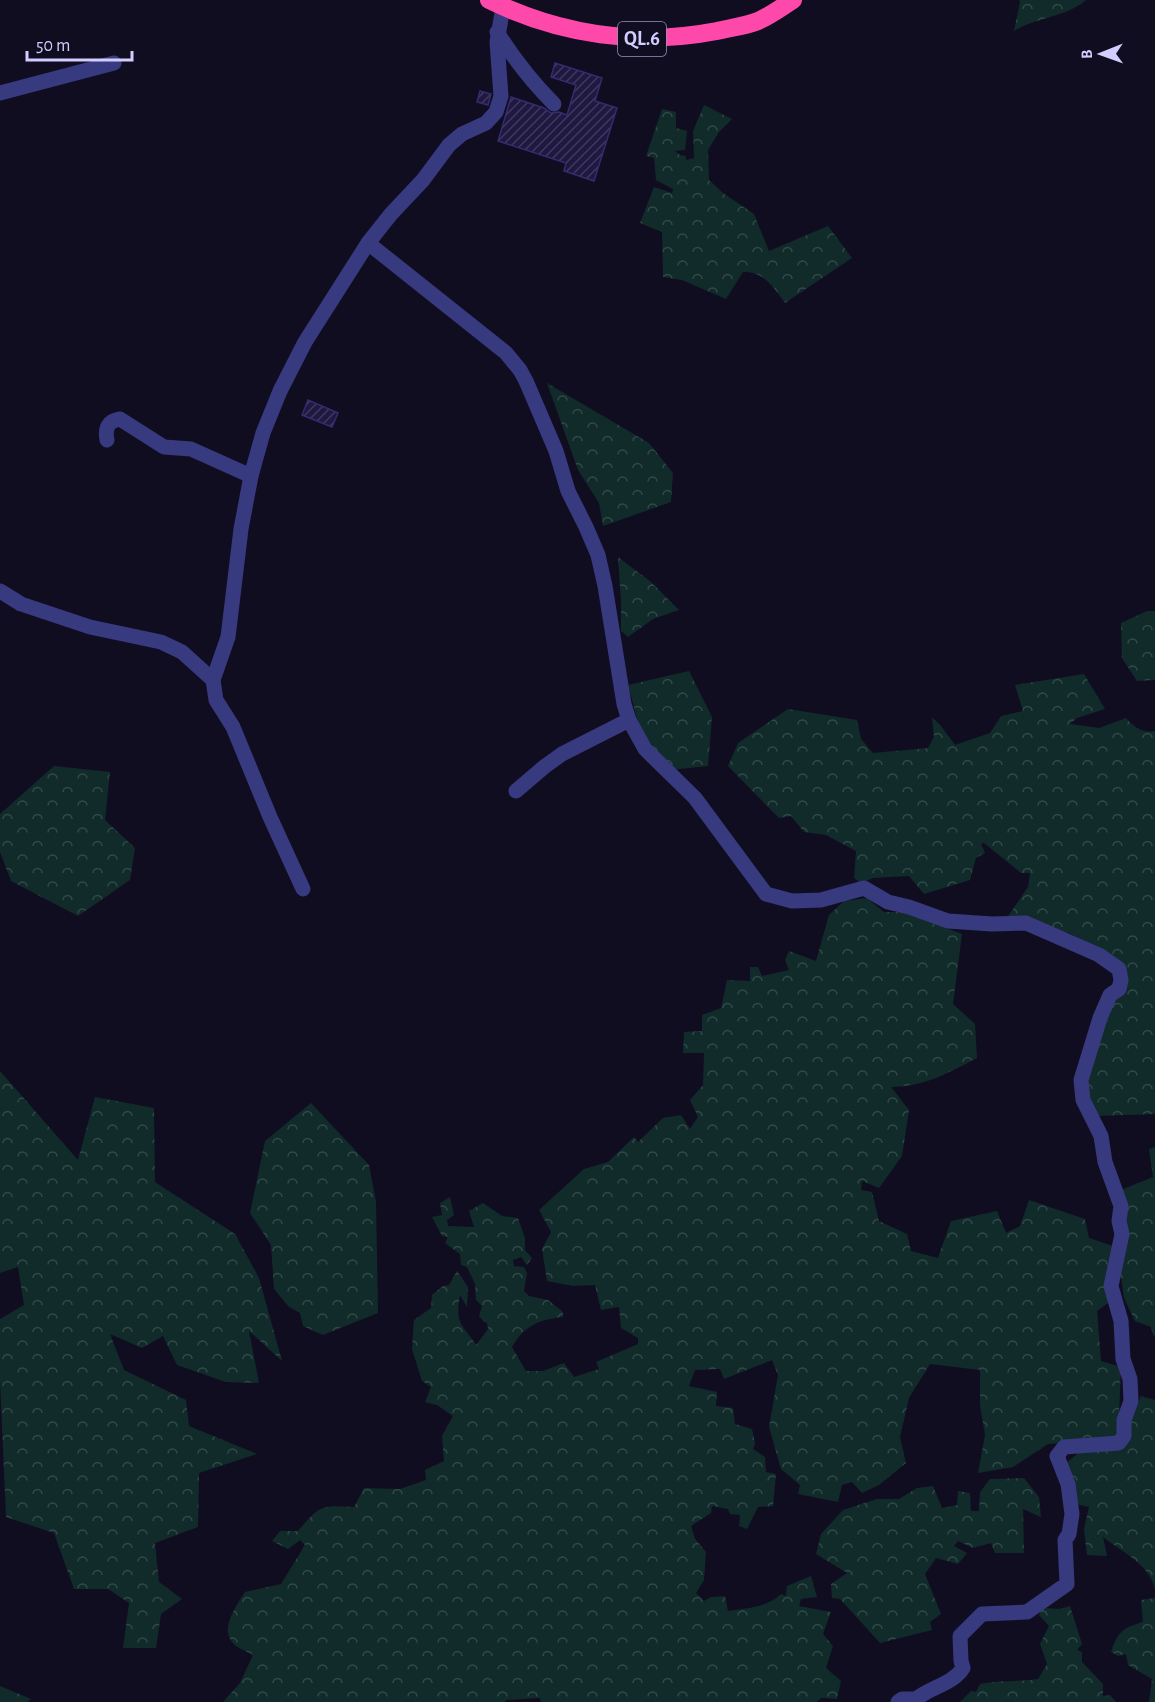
<svg xmlns="http://www.w3.org/2000/svg" width="1155" height="1702" viewBox="0 0 1155 1702" font-family="'Alegreya Sans',sans-serif">
	<style>
		.forest { fill: url(#forest-crowns) }
		.building { fill: url(#building-hatch); stroke: #352b6e; stroke-width: 1.5 }
		.lines { fill: none; stroke-linecap: round; stroke-linejoin: round }
		.minor { stroke: #383a80; stroke-width: 15 }
		.highway { stroke: #fe49aa; stroke-width: 18 }
		.labels { text-anchor: middle; dominant-baseline: central; stroke-width: 4.5; stroke-linejoin: round; paint-order: stroke }
		.shield { fill: #100d21; stroke: #9794bc; stroke-width: 1.5 }
		.shield-label { font-size: 20px; font-weight: bold; fill: #d1ceff }
	</style>
	<defs>
		<pattern id="forest-crowns" width="20" height="18" patternUnits="userSpaceOnUse" patternTransform="scale(1.5)"><rect width="20" height="18" fill="#102b29"/><path d="M2 6a3 3 0 1 1 6 0M12 15a3 3 0 1 1 6 0" fill="none" stroke="#324949"/></pattern>
		<pattern id="building-hatch" width="6" height="6" patternUnits="userSpaceOnUse" patternTransform="scale(1.5)"><rect width="6" height="6" fill="#1f1942"/><path d="M-1 1l2-2M0 6l6-6M5 7l2-2" fill="none" stroke="#3e395e"/></pattern>
	</defs>
	<rect width="100%" height="100%" fill="#100d21"/>
	<g class="forest">
		<path d="M1019,0H1086C1067,17 1034,18 1014,31L1020,2Z"/>
		<path d="M704,105L732,119L719,132L708,150L709,180L723,193L754,214L769,251L828,226L852,258L785,303C774,288 764,271 743,272L726,299L682,280L663,277L662,232L640,223L654,187L672,193L673,189L656,180L654,158L646,156L662,109L676,112V128L687,131L685,150L675,151L680,155L686,156V160L694,158L693,131Z"/>
		<path d="M547,383L649,443L673,473L671,502L603,526L599,503L578,470Z"/>
		<path d="M618,557L651,582L679,610L653,619L628,637L621,631V600Z"/>
		<path d="M1147,611H1155V680L1137,681L1122,658L1121,623Z"/>
		<path d="M689,671L712,717L708,766L670,770L640,729L628,685Z"/>
		<path d="M1084,674L1105,709L1077,718L1070,724L1099,728L1126,718C1134,727 1142,733 1155,731V1114L1096,1116L1089,1101L1087,1079L1105,1019L1116,997L1123,992L1102,950L1071,934L1027,919L1007,918L1028,887L1030,873H1021L984,843L981,844L985,853L976,858L970,880L924,894L909,876L873,878L861,883L854,878L856,851L826,835L804,832L791,816L779,818L728,766L738,743L788,709L857,720L861,739L873,753L928,748L934,737L932,717L941,726L955,745L990,733L1001,716L1023,711L1015,685Z"/>
		<path d="M54,766L110,772L105,820L135,848L130,880L78,916L11,881L0,852V814Z"/>
		<path d="M867,898L884,912H905L962,934L953,1004L975,1024L977,1058C948,1073 924,1087 891,1087L909,1110L902,1156L879,1188L862,1181L861,1190L872,1192L879,1221L907,1234L911,1251L938,1258L951,1221L997,1211L1006,1233L1020,1226L1029,1200L1085,1219L1089,1238L1116,1247L1107,1289L1108,1303L1097,1311L1101,1361L1121,1367L1118,1440L1048,1444L1013,1467L978,1473L985,1435L980,1405V1370L930,1364L909,1398L900,1437L906,1463L879,1485L862,1493L852,1482L842,1485L838,1502L798,1494L800,1485L781,1469L769,1427L778,1375L772,1360L724,1379L720,1369L695,1370L689,1386L717,1392L716,1406L733,1408L735,1424L752,1429L755,1444L753,1449L765,1457L766,1472L776,1474L773,1506L758,1507L747,1529L739,1526L740,1515L730,1514L728,1509L712,1506L711,1513L691,1526L695,1539L706,1552L704,1580L696,1593L704,1601L711,1597L725,1596L728,1611C747,1608 766,1608 781,1594L786,1596L787,1586L811,1576L817,1597L801,1599L799,1606L831,1612L823,1634L833,1646L826,1668L841,1681L837,1699L821,1698L817,1702H541L540,1698L506,1700L505,1702H223L240,1683L253,1655C247,1651 236,1648 232,1642C220,1627 237,1605 245,1592L281,1584L305,1545L300,1540L288,1549L272,1541L280,1531H298C320,1505 321,1505 354,1507L364,1488L400,1489L426,1480L425,1470L444,1461L442,1436L453,1416L437,1405L425,1402L431,1387L422,1381L412,1349L414,1320L431,1308L432,1295L443,1286L449,1285L457,1271L468,1287L467,1307L460,1295C455,1325 461,1322 476,1345L488,1329L487,1323L484,1322L479,1316L482,1306L476,1300L475,1284L467,1267L461,1265L460,1254L445,1243L448,1237L442,1236L432,1217L442,1215L440,1203L450,1197L454,1215L447,1220L448,1226L474,1227L469,1211L483,1203L502,1216L518,1218L525,1238V1250L532,1258L527,1265L521,1257L513,1260L514,1266L524,1267L527,1273L524,1291L529,1296L548,1300L563,1312V1317C538,1320 525,1325 512,1347L526,1371H543L564,1363L574,1377L599,1369L596,1362L638,1344V1338L621,1328L619,1307L601,1310L595,1285L573,1286L547,1281L542,1249L551,1232L539,1210L584,1169L608,1162L634,1137L638,1142L663,1118L681,1115L690,1129L698,1117L690,1100L703,1085L704,1053H683L684,1032L702,1031V1015L721,1008L727,980L750,981V967H758L762,976L789,970L785,960L789,951L816,961L829,915L844,901Z"/>
		<path d="M0,1071L78,1160L95,1097L154,1108L155,1182L235,1234L259,1278L282,1361L249,1331L259,1383L226,1382L177,1365L163,1336L142,1348L110,1334L124,1370L186,1400L189,1426L257,1454L199,1473L198,1527L155,1543L159,1582L182,1599L161,1614L156,1648H123L129,1603L108,1589H74L54,1533L6,1517L0,1380V1319L24,1305L18,1267L0,1273Z"/>
		<path d="M311,1103L369,1165L376,1202L378,1313L323,1335L303,1326L300,1313L289,1307L274,1289L271,1245L250,1213L265,1141Z"/>
		<path d="M1155,1147V1336L1153,1335L1151,1327L1135,1321L1124,1298L1121,1277L1118,1270L1121,1190L1153,1177L1149,1149Z"/>
		<path d="M1141,1396L1155,1400V1590C1150,1564 1122,1552 1103,1537L1107,1556L1087,1555L1084,1529L1089,1507L1076,1504L1065,1464L1082,1450L1122,1447L1130,1421Z"/>
		<path d="M1024,1478L1039,1497L1041,1517L1023,1509L1024,1553H995L991,1543L973,1548L958,1541L954,1546L967,1553L958,1564L936,1558L925,1574L941,1614L930,1622L932,1630L880,1643L840,1599L832,1598L831,1584L847,1573L816,1554L821,1534L843,1510L877,1499H899L917,1488L933,1486L942,1508L957,1505L958,1491L970,1493L971,1511H979L980,1492L990,1479Z"/>
		<path d="M1155,1598V1702H1149L1152,1679L1128,1665L1126,1654L1118,1656L1111,1652C1118,1631 1123,1628 1143,1622L1141,1600Z"/>
		<path d="M1070,1606L1082,1644L1077,1650L1082,1652V1662L1103,1684V1696L1110,1695L1116,1702H960L971,1691L976,1692L980,1684C999,1680 1018,1682 1038,1679L1047,1664L1040,1644L1049,1626L1039,1615L1042,1608L1059,1609Z"/>
		<path d="M0,1686L31,1699L28,1702H0Z"/>
	</g>
	<g class="building">
		<path d="M555,63L602,78L595,101L617,108L594,181L564,171L566,163L498,141L511,97L544,108L551,113L559,112L567,115L576,85L551,77Z"/>
		<path d="M480,91L491,94L488,105L477,102Z"/>
		<path d="M308,400L338,413L332,427L302,415Z"/>
	</g>
	<g class="lines">
		<g class="minor">
			<path d="M497,32C514,59 532,82 554,104"/>
			<path d="M0,93L114,63"/>
			<path d="M368,243L506,353L520,370L526,381L556,451L568,491L586,527L598,555L605,586L624,704L629,720L645,749L695,798L766,894L792,901L821,900L864,888L888,902L909,907L948,921L992,924L1026,923L1099,955L1119,969L1121,980L1119,989L1110,995L1100,1018L1081,1080L1083,1100L1101,1136L1105,1162L1121,1206L1119,1221L1122,1234L1111,1286L1121,1321L1123,1359L1130,1379L1131,1401L1124,1420V1436L1119,1443L1064,1447L1057,1456L1068,1484L1072,1514L1069,1534L1065,1540L1067,1584L1027,1612L982,1614L960,1636L961,1661L963,1668C953,1684 931,1687 916,1699H902L898,1702"/>
			<path d="M107,440C105,429 107,421 120,419L164,447L191,449L251,476"/>
			<path d="M0,591L21,604L90,627L161,642L182,652L213,680L216,700L233,727L270,817L303,889"/>
			<path d="M213,680L228,637L241,529L251,476L263,433L280,391L305,342L368,243L391,214L423,180L449,145L462,134L486,123L496,112L501,96L497,42L503,7"/>
			<path d="M516,791L544,767L562,754L629,720"/>
		</g>
		<path class="highway" d="M489,0C561,35 639,46 717,31C730,28 745,26 758,21C770,16 782,7 793,0"/>
	</g>
	<g class="labels">
		<rect class="shield" x="618" y="22" width="48" height="34" rx="4.5"/>
		<g class="shield-label">
			<text x="642" y="39">QL.6</text>
		</g>
	</g>
	<g transform="translate(1101 54) rotate(269)" stroke="#100d21" stroke-width="4.5" paint-order="stroke">
	<path d="M0-4.5L10 22L0 15L-10 22Z" fill="#d1ceff"/>
	<text y="-9" font-size="16" font-weight="bold" text-anchor="middle" fill="#d1ceff">B</text>
	</g>
	<path d="M27 51v9h105v-9" fill="none" stroke="#d1ceff" stroke-width="3"/>
	<text x="36" y="51" font-size="18" fill="#d1ceff" stroke="#100d21" stroke-width="4.5" paint-order="stroke">50 m</text>
</svg>
